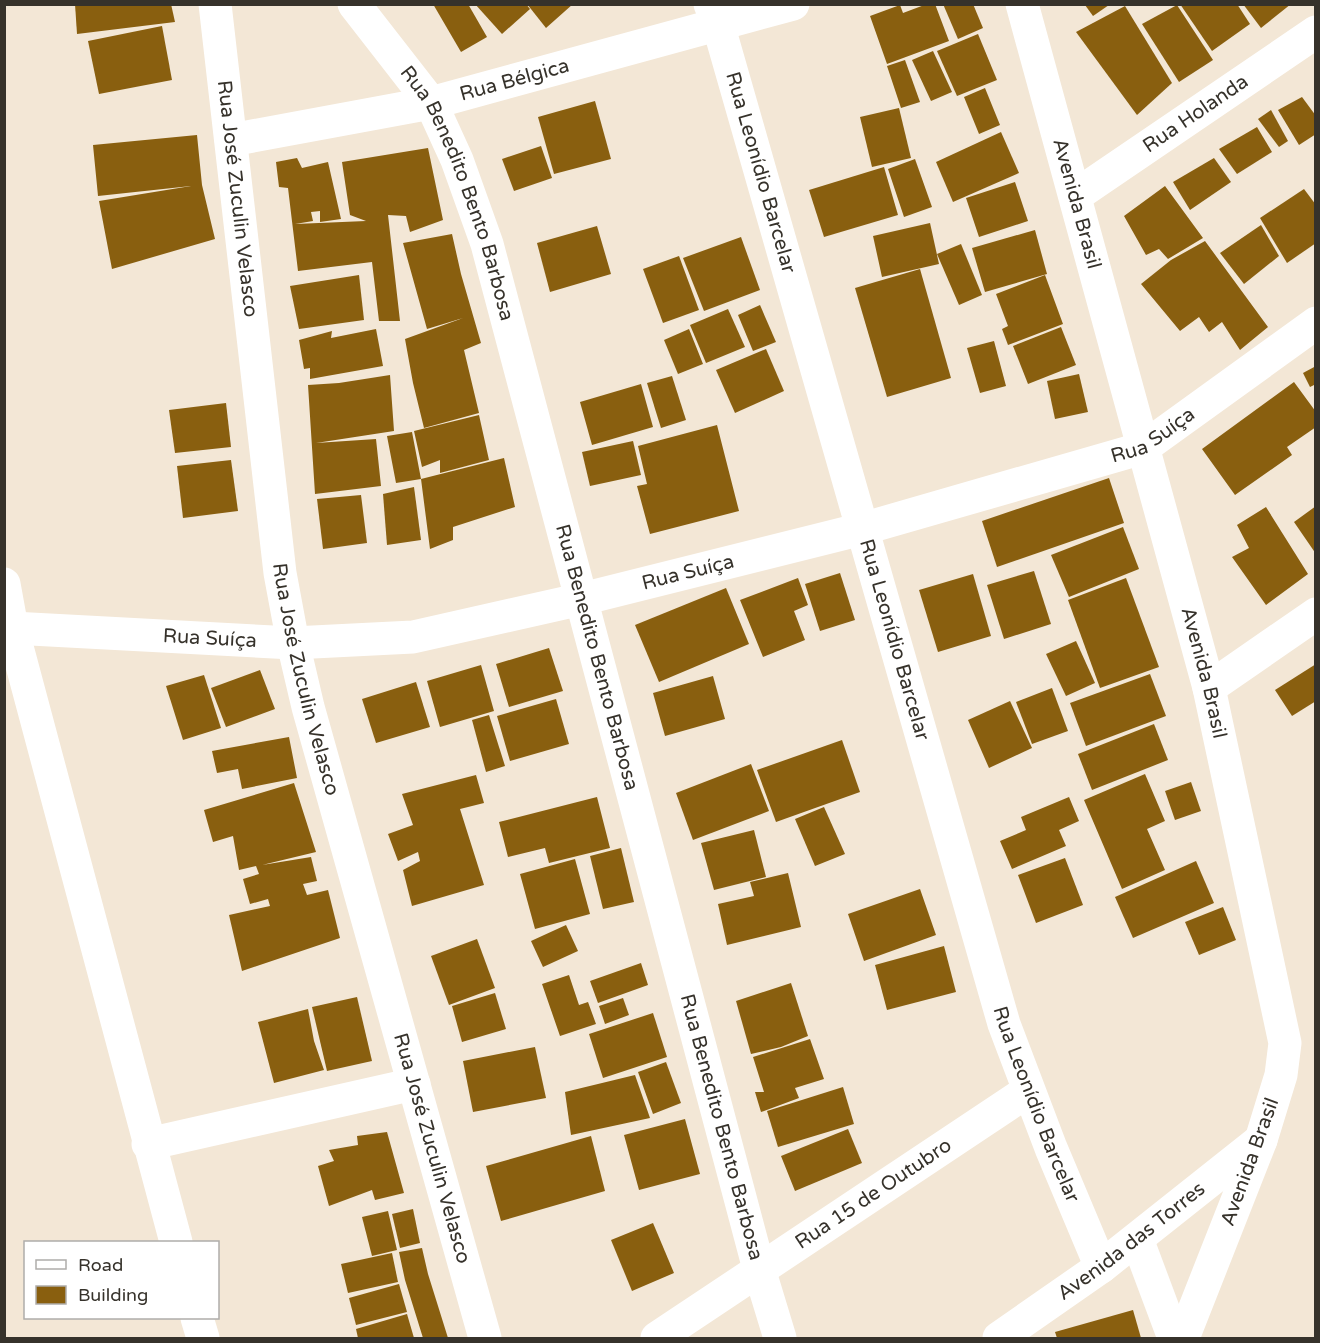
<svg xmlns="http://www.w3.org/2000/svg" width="1320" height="1343" viewBox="0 0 1320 1343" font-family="'Varela Round',sans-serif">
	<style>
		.building { fill: #895f0f }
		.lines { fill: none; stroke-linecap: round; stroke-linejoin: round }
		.street { stroke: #fff; stroke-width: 33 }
		.secondary { stroke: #fff; stroke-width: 33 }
		.labels { text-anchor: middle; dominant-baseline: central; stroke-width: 6; stroke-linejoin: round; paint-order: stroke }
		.street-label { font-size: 20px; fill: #36322b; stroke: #fff }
	</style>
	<rect width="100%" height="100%" fill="#f3e7d6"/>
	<g class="building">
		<path d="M75,4H171L175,22L77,34Z"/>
		<path d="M433,4H468L487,37L461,52Z"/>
		<path d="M475,4H526L530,9L502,34Z"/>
		<path d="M527,4H573L546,28Z"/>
		<path d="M927,4H935L949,41L887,64L870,16L900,5L903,13Z"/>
		<path d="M943,4H973L983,28L958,39Z"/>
		<path d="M1180,4H1237L1250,24L1212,51Z"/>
		<path d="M1243,4H1291L1261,28Z"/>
		<path d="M1085,5H1109L1093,16Z"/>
		<path d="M1177,5L1213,60L1179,82L1142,24Z"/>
		<path d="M1125,6L1172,83L1137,115L1076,32Z"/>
		<path d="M162,26L172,80L99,94L88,41Z"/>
		<path d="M978,34L997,80L957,96L937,51Z"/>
		<path d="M933,51L952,92L931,101L912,60Z"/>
		<path d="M905,60L920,102L901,108L887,66Z"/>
		<path d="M985,88L1000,125L979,134L964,97Z"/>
		<path d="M1302,97L1316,116V134L1299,145L1278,110Z"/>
		<path d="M595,101L611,159L554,174L538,117Z"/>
		<path d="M899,108L911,158L872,167L860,117Z"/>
		<path d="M1271,110L1288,141L1279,147L1258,119Z"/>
		<path d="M1257,127L1272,152L1237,174L1219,149Z"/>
		<path d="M1001,132L1019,173L953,202L936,162Z"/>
		<path d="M197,135L202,185L215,239L112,269L99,201L191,186L98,196L93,145Z"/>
		<path d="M541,146L552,178L514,191L502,159Z"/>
		<path d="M428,148L443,220L410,232L406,216L388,215L400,321H379L372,262L298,271L288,188L279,187L276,162L297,158L302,168L328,162L341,219L320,222V211L311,212L313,221L295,224L366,221L350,215L342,162Z"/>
		<path d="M1214,158L1231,182L1190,210L1173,182Z"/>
		<path d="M915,159L932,207L904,217L888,169Z"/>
		<path d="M884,167L898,215L824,237L809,190Z"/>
		<path d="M1015,182L1028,221L979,237L966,198Z"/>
		<path d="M1165,186L1203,238L1168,259L1159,249L1146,255L1124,216Z"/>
		<path d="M1304,189L1316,205V243L1287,263L1260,218Z"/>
		<path d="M930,223L939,264L882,277L873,236Z"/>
		<path d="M1261,225L1279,256L1244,284L1220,253Z"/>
		<path d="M597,226L611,274L550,292L537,243Z"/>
		<path d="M1035,230L1047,274L985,292L972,248Z"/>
		<path d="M452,234L461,274L481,343L464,350L479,413L424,428L413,383L405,339L463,318L427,329L403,243Z"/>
		<path d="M741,237L760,290L704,311L683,258Z"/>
		<path d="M1205,241L1268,327L1240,350L1222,322L1209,332L1199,317L1180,331L1141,284L1171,260Z"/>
		<path d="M961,244L982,295L959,305L937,254Z"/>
		<path d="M679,256L699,310L663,323L643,269Z"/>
		<path d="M920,269L951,378L887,397L855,288Z"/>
		<path d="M359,275L364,320L299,329L290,286Z"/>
		<path d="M1045,275L1063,324L1008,345L1002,329L1008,326L996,294Z"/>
		<path d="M760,305L776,342L753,351L738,315Z"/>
		<path d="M728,309L745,347L706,363L690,325Z"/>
		<path d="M1061,327L1076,365L1028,384L1013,346Z"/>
		<path d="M376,329L383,366L310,379V368L304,369L299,340L332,331L331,338Z"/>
		<path d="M689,329L703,364L678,374L664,340Z"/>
		<path d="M994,341L1006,386L980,393L967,348Z"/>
		<path d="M766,349L784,391L735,413L716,370Z"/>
		<path d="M1316,366V384L1310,387L1303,373Z"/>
		<path d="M1079,374L1088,412L1055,419L1047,381Z"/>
		<path d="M390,375L394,431L316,443L376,439L381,486L315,494L308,385L339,383Z"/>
		<path d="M672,376L686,420L661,428L647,383Z"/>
		<path d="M1294,382L1316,412V427L1287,447L1292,455L1235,495L1202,449Z"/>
		<path d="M641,384L653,427L592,445L580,402Z"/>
		<path d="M226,403L231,447L175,453L169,410Z"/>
		<path d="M479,415L489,460L440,473V460L422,467L414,431Z"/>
		<path d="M717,425L739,511L650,534L637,486L647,484L638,446Z"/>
		<path d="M412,432L421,479L504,458L515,507L453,527V540L430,549L421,479L396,483L387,436Z"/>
		<path d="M633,441L641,475L590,486L582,452Z"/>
		<path d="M231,460L238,511L183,518L177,466Z"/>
		<path d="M1109,478L1124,523L997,567L982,521Z"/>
		<path d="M414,487L421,540L387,545L383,494Z"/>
		<path d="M361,495L367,543L323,549L317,499Z"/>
		<path d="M1316,506V554L1294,522Z"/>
		<path d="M1266,507L1308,574L1266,605L1232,557L1249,548L1237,525Z"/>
		<path d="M1123,527L1139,569L1069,597L1051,555Z"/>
		<path d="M1034,571L1051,624L1004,639L987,585Z"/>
		<path d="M840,573L855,620L820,631L805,584Z"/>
		<path d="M973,574L991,636L938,652L919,590Z"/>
		<path d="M798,578L808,605L794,611L805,640L763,657L740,600Z"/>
		<path d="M1126,578L1159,667L1100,688L1068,600Z"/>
		<path d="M726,588L749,644L659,682L635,625Z"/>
		<path d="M1076,641L1095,683L1066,696L1046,654Z"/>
		<path d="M549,648L563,691L509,707L496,664Z"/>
		<path d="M1316,664V701L1292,716L1275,690Z"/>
		<path d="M481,665L494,711L440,727L427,681Z"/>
		<path d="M260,670L275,709L226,727L211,688Z"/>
		<path d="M1150,674L1166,716L1086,746L1070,703Z"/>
		<path d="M204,675L221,728L183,740L166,686Z"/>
		<path d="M713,676L725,719L665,736L653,693Z"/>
		<path d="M416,682L430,727L376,743L362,699Z"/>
		<path d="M1052,688L1068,731L1032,744L1016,702Z"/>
		<path d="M556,699L569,744L510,761L497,716Z"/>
		<path d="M1010,701L1032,748L989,768L968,720Z"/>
		<path d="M489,715L505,766L486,772L472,720Z"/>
		<path d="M1154,724L1168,760L1092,790L1078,754Z"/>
		<path d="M289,737L297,778L242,789L238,769L217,773L212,751Z"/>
		<path d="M842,740L860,792L776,822L757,770Z"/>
		<path d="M751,764L769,811L693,840L676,793Z"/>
		<path d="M1145,774L1165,821L1147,829L1165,870L1122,889L1084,800Z"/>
		<path d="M476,775L484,803L460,809L484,885L412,906L403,870L420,861L418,852L398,861L388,834L413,825L402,794Z"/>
		<path d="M1191,782L1201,811L1175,820L1165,791Z"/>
		<path d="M294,783L316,852L262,865L311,857L317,881L303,884L307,895L328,890L340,938L242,971L229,915L270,906L268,899L250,904L243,879L259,874L256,866L239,870L233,836L213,842L204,810Z"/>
		<path d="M597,797L610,848L549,863L545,848L508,857L499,822Z"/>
		<path d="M1069,797L1079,821L1059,830L1066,846L1012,869L1000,841L1026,830L1021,817Z"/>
		<path d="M824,807L845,854L815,866L795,819Z"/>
		<path d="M754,830L766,877L714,890L701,843Z"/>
		<path d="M621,848L634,902L603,909L590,856Z"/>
		<path d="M1065,858L1083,905L1036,923L1018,875Z"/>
		<path d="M575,859L590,914L535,929L520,874Z"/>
		<path d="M1196,861L1214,903L1133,938L1115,897Z"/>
		<path d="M788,873L801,927L727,945L718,904L754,896L750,882Z"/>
		<path d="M920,889L936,935L864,961L848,914Z"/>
		<path d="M1223,907L1236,940L1199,955L1185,922Z"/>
		<path d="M566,925L578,951L543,967L531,941Z"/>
		<path d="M477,939L495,988L449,1005L431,956Z"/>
		<path d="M944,946L956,992L887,1010L875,965Z"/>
		<path d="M641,963L648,985L598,1003L590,981Z"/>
		<path d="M569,975L579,1005L588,1002L596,1024L560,1036L542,984Z"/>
		<path d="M791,983L808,1036L781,1047L751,1054L736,1001Z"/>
		<path d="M495,993L506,1029L462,1042L452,1006Z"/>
		<path d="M357,997L372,1061L327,1071L312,1007Z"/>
		<path d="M623,998L629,1015L605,1024L599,1006Z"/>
		<path d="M308,1009L314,1041L324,1070L274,1083L258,1022Z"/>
		<path d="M653,1013L667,1057L603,1078L589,1034Z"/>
		<path d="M810,1039L824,1079L795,1088L799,1098L761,1112L755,1092H764L753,1057Z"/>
		<path d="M535,1047L546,1098L473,1112L463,1061Z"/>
		<path d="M666,1062L681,1103L653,1114L638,1072Z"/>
		<path d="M635,1075L650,1118L571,1135L565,1092Z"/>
		<path d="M843,1087L854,1124L778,1147L767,1111Z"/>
		<path d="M685,1119L700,1174L639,1190L624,1135Z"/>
		<path d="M848,1129L862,1163L795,1191L781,1156Z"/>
		<path d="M387,1132L404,1193L375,1200L372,1190L329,1206L318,1166L334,1161L329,1150L358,1145L357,1136Z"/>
		<path d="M591,1136L605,1191L501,1221L486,1166Z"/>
		<path d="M413,1209L420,1243L400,1248L392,1214Z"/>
		<path d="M388,1211L397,1250L372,1256L362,1217Z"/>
		<path d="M653,1223L674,1273L632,1291L611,1240Z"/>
		<path d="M422,1248L428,1274L448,1338H423L405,1280L399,1252Z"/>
		<path d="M392,1253L398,1282L348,1293L341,1264Z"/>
		<path d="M399,1284L407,1312L356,1325L349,1298Z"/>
		<path d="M1133,1310L1141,1338H1057L1055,1332Z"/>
		<path d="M407,1314L414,1338H358L356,1329Z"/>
	</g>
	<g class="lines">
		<g class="street">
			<path id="s1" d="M215,4L280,573L293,643L308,707L485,1338"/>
			<path id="s2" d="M354,4L431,103L457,160L487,244L759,1269L780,1338"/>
			<path id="s3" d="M710,4L718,24L1004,1024L1051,1148L1101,1267"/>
			<path id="s4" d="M231,140L431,103L793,4"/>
			<path id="s5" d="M1075,196L1316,32"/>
			<path d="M4,584L12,628L176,1242"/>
			<path id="s6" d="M12,628L293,643L413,637L582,599L862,529L1143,448L1316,323"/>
			<path d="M1209,688L1316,614"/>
			<path d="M148,1144L414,1084"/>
			<path d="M1137,1239L1174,1338"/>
			<path d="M197,1318L203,1338"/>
			<path id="s7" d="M657,1338L1028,1091"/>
			<path id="s8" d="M999,1338L1101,1267L1261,1140"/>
		</g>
		<path class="secondary" id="s9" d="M1022,4L1209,688L1285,1043L1281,1075L1261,1140L1183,1338"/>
	</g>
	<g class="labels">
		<g class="street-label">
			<text stroke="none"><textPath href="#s4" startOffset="290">Rua Bélgica</textPath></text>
			<text stroke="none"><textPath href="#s5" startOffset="146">Rua Holanda</textPath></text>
			<text stroke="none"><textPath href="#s3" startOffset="176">Rua Leonídio Barcelar</textPath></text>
			<text stroke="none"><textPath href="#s2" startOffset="219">Rua Benedito Bento Barbosa</textPath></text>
			<text stroke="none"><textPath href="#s1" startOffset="196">Rua José Zuculin Velasco</textPath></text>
			<text stroke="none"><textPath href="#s9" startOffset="207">Avenida Brasil</textPath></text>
			<text stroke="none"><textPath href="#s6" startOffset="1170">Rua Suíça</textPath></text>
			<text stroke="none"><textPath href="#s6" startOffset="684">Rua Suíça</textPath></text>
			<text stroke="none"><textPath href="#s6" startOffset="198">Rua Suíça</textPath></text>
			<text stroke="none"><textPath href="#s3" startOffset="662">Rua Leonídio Barcelar</textPath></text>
			<text stroke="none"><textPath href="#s2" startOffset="705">Rua Benedito Bento Barbosa</textPath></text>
			<text stroke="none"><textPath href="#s9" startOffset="693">Avenida Brasil</textPath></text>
			<text stroke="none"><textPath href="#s1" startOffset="682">Rua José Zuculin Velasco</textPath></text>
			<text stroke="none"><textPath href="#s3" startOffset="1148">Rua Leonídio Barcelar</textPath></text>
			<text stroke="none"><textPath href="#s2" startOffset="1191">Rua Benedito Bento Barbosa</textPath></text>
			<text stroke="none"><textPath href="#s1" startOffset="1168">Rua José Zuculin Velasco</textPath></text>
			<text transform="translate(1250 1162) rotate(-70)">Avenida Brasil</text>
			<text stroke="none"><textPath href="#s7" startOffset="260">Rua 15 de Outubro</textPath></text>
			<text stroke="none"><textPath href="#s8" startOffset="164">Avenida das Torres</textPath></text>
		</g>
	</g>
	<rect width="1320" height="1343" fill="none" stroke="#36322b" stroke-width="12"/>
	<rect x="24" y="1241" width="195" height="78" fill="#ffffff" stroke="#afadaa" stroke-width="1.5"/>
	<rect x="36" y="1260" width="30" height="9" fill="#ffffff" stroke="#afadaa" stroke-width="1.5"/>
	<text x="78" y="1271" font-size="18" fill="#36322b">Road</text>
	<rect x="36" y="1286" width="30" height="18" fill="#895f0f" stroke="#afadaa" stroke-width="1.5"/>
	<text x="78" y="1301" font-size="18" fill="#36322b">Building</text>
</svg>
